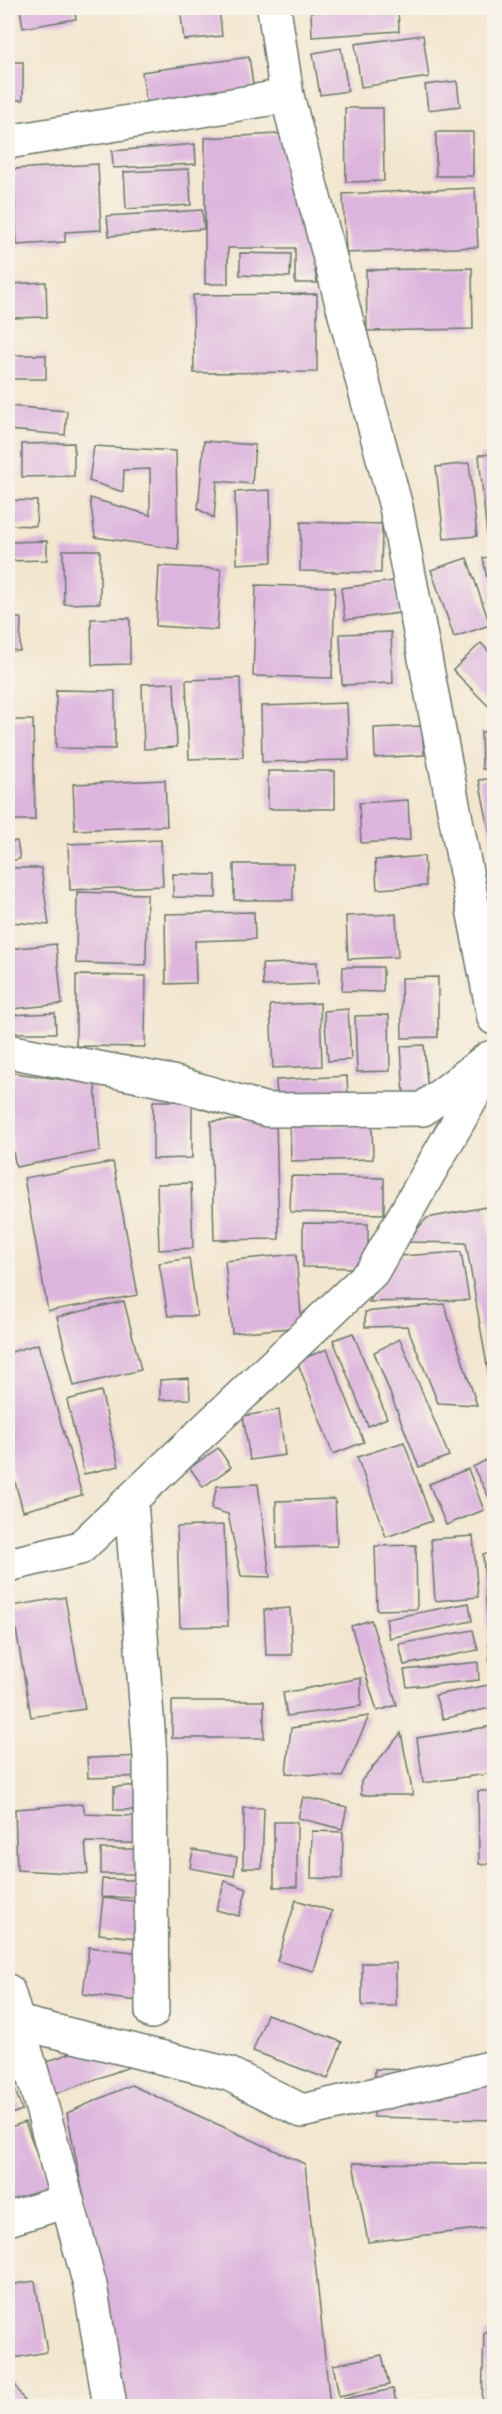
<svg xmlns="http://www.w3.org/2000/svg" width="502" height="2414" viewBox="0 0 502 2414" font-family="'Indie Flower',sans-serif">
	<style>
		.building { fill: #ddb4de }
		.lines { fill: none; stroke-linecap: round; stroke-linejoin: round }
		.minor-casing { stroke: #69786a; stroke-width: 36 }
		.minor { stroke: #fff; stroke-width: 33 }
	</style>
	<rect width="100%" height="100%" fill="#f7f3e8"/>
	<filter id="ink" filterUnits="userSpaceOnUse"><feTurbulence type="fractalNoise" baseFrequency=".0167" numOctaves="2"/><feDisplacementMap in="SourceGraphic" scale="12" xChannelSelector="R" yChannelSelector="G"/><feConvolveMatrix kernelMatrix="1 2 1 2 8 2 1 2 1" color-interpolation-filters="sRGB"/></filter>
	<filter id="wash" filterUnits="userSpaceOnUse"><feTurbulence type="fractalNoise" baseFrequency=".008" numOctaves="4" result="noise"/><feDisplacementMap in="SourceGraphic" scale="24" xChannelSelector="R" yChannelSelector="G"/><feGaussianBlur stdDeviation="1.35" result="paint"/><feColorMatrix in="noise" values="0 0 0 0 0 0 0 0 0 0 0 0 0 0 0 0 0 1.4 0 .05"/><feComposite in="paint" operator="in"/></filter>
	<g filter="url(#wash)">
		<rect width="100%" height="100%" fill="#f3e6cf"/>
		<g id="blocks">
			<g class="building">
				<path d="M20,8H74L76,19L23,28Z"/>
				<path d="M180,8H219L222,36L184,40Z"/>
				<path d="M373,8H398L399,31L312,37L311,12Z"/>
				<path d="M423,35L429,77L361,87L355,44Z"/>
				<path d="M341,48L348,91L320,95L313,53Z"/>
				<path d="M249,57L254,91L147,107L142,72Z"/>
				<rect x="8" y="62" width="15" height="38"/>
				<path d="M457,81L460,106L428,110L425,85Z"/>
				<path d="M345,108H383L384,181L346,182Z"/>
				<rect x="436" y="132" width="37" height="44"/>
				<path d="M294,133L317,283H295V248H228V284H205V138Z"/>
				<path d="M195,144L196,164L113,168L112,151Z"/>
				<path d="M98,164L101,230L65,232V242L17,245L13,169Z"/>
				<path d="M189,169L191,205L126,209L124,172Z"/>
				<path d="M475,188L478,247L346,253L343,194Z"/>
				<path d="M202,210L204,229L109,236L107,216Z"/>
				<path d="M240,253L291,254L290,277L240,275Z"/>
				<path d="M472,268L473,329L367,331L366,270Z"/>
				<path d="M46,282L47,317L11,318L10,284Z"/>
				<path d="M317,294V372L194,373L193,295Z"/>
				<rect x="11" y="355" width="35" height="24"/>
				<path d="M8,406L67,411L65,435L8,430Z"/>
				<path d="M204,441L255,445L252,484L217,481L214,518L198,509Z"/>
				<path d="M74,443V476L22,477V444Z"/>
				<path d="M94,446L176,451L178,549L95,537L90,498L150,515V469L124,470L123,492L89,481Z"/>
				<path d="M494,454V535L487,536L479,455Z"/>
				<path d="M469,463L477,536L444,539L436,467Z"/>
				<path d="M270,490L272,562L237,564L235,492Z"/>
				<path d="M8,500L37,501L36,526L8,525Z"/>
				<path d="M301,522L382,524L381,573L300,571Z"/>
				<path d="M47,541V560L8,561V542Z"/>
				<path d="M63,550H100V603L64,604Z"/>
				<path d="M494,556V610H493L483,558Z"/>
				<path d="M467,558L490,625L454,637L431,570Z"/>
				<path d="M159,566L221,569L217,630L156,626Z"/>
				<path d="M394,581L399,613L345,620L341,588Z"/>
				<path d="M256,585L335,587L332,678L253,676Z"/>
				<path d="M8,618H21L20,651L8,650Z"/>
				<path d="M130,618V664L92,665L91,619Z"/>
				<path d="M391,632L393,683L342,685L340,634Z"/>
				<path d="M481,643L494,657V712L453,670Z"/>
				<path d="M240,678L243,757L189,759L186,680Z"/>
				<path d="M174,683L177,747L144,749L142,684Z"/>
				<path d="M56,690L115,691V749L56,748Z"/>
				<path d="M347,703L349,760L262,762L261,706Z"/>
				<path d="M8,720H33L35,820H8Z"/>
				<path d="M422,726L424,755L375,758L374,728Z"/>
				<path d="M494,731V769H482L481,732Z"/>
				<rect x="268" y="771" width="67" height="38"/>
				<path d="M494,778V849H493L479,780Z"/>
				<path d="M165,780L167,826L75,830L73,784Z"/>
				<path d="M408,800L410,840L361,843L359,803Z"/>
				<path d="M161,840L163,886L70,890L68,844Z"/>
				<path d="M17,841L20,859L8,861V842Z"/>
				<path d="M424,856L426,886L377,889L375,860Z"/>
				<rect x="234" y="864" width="59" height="36"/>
				<path d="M11,868H41L49,925L10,922Z"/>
				<path d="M173,874L216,875V898L173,897Z"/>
				<path d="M77,892L147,894L146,965L76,963Z"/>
				<path d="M254,912L255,939L195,941L196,983L166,984L165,914Z"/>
				<path d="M396,914L398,957L348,959L346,916Z"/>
				<path d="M56,944L62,1004L12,1009L8,949Z"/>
				<path d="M317,962L318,984L263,986L262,964Z"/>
				<path d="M343,967H383V992L342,991Z"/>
				<path d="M76,975L146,976L145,1047L76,1046Z"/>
				<path d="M438,977V1037L402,1038L401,978Z"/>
				<path d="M320,1003L322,1066L273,1068L270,1005Z"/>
				<path d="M348,1009L351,1060L328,1061L324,1011Z"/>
				<path d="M55,1013L56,1033H8V1015Z"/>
				<path d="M389,1015L390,1071L357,1072L355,1016Z"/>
				<path d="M424,1045L428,1095L404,1097L401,1046Z"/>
				<path d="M8,1072L95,1084L100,1151L16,1167L8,1126Z"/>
				<path d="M347,1076L348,1097L277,1101L276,1080Z"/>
				<path d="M153,1101H192V1158L153,1159Z"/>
				<path d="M276,1119L279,1239L214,1240L211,1121Z"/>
				<path d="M372,1125L373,1159L291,1161L290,1127Z"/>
				<path d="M113,1162L138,1295L48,1311L24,1178Z"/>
				<path d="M291,1176L384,1178V1214L290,1212Z"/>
				<path d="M191,1183L193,1248L159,1250L157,1184Z"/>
				<path d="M486,1207L494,1256L493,1401L466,1243L406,1242L427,1218Z"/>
				<path d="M303,1223L368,1224V1268L303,1267Z"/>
				<path d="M461,1252L469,1300L369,1302L400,1256Z"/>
				<path d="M296,1254L302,1327L232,1333L225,1261Z"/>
				<path d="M189,1258L197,1316H168L159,1263Z"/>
				<path d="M124,1301L141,1370L74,1386L57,1317Z"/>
				<path d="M444,1304L477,1405L438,1403L407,1326L365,1327V1312Z"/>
				<path d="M353,1333L387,1418L368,1426L333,1340Z"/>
				<path d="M400,1339L449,1456L419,1467L374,1352Z"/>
				<path d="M38,1344L82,1495L23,1511L8,1457V1353Z"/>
				<path d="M327,1349L364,1442L333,1454L297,1361Z"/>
				<path d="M189,1378L190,1399L160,1400V1380Z"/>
				<path d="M101,1391L119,1466L84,1474L67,1400Z"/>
				<path d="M279,1410L285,1455L250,1460L243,1416Z"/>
				<path d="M404,1442L432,1521L386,1537L357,1457Z"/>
				<path d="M218,1448L231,1467L203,1487L190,1468Z"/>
				<path d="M494,1456V1507L473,1467Z"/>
				<path d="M468,1469L484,1510L446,1525L429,1484Z"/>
				<path d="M258,1484L270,1577L241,1576L228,1514L211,1509L217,1486Z"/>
				<path d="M335,1499L337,1546L277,1548L276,1501Z"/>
				<path d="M224,1525L228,1626L180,1627L177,1527Z"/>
				<path d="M473,1536L478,1597L435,1601L431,1539Z"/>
				<path d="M416,1545L417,1609L377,1610L375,1546Z"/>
				<path d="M483,1554H494V1668H490Z"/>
				<path d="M65,1597L85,1709L31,1717L12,1606Z"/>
				<path d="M469,1603L472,1621L389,1638L386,1619Z"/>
				<path d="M290,1608L292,1655H266L264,1610Z"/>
				<path d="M371,1620L397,1705L377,1711L351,1626Z"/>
				<path d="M473,1630L478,1650L404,1665L399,1644Z"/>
				<path d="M478,1662L479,1680L407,1687L404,1670Z"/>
				<path d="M361,1678V1706L287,1716L283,1693Z"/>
				<path d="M494,1684V1707L443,1719L435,1695Z"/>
				<rect x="172" y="1701" width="92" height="37"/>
				<path d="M369,1716L342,1777L286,1773L291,1728Z"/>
				<path d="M494,1726V1773L423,1783L417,1738Z"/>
				<path d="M401,1733L413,1795H361V1781Z"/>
				<path d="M149,1756L150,1776L88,1778L87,1758Z"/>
				<path d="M156,1784L157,1810H114V1787Z"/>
				<path d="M478,1791H494V1864H479Z"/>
				<path d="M303,1797L347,1807L342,1829L298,1818Z"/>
				<path d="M83,1804L85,1814L154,1817L157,1844L85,1842L88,1874L17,1870L15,1809Z"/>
				<path d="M244,1808H264L262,1868H243Z"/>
				<rect x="274" y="1822" width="23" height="65"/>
				<path d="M312,1831L343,1832L342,1879L311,1878Z"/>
				<rect x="101" y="1849" width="64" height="25"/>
				<path d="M193,1850L237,1857L234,1876L190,1868Z"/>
				<path d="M102,1879L161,1881L160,1898L101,1897Z"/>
				<path d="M225,1881L247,1889L239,1916L216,1910Z"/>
				<path d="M103,1898L162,1904L157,1940L99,1934Z"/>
				<path d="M296,1900L332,1911L314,1971L277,1961Z"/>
				<path d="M89,1947L151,1954L145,2002L83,1994Z"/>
				<rect x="362" y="1963" width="34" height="43"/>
				<path d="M267,2014L342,2042L328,2079L253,2051Z"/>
				<path d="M103,2041L132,2066L55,2094L43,2063Z"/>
				<path d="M375,2069L494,2072V2120L374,2117Z"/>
				<path d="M10,2075L22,2110L8,2115V2076Z"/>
				<path d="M131,2085L305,2164L330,2406H125L67,2113Z"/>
				<path d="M25,2122L53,2196L8,2213V2128Z"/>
				<path d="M353,2163L494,2164V2227L368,2242Z"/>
				<path d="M35,2281L47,2352L8,2359V2285Z"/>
				<path d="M484,2332H494V2406H482Z"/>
				<path d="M382,2355L389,2385L339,2396L333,2365Z"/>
				<path d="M13,2381L27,2406H8V2384Z"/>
				<path d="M393,2389L397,2406H346L344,2399Z"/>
			</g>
		</g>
	</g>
	<g filter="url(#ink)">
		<use href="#blocks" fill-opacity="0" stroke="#69786a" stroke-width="1.5"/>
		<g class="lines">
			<defs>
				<g id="minor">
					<path d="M274,8L287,96L396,507L494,1018"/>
					<path d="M8,142L287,96"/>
					<path d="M8,1051L172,1082L267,1110L423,1109L489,1058"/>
					<path d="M131,1500L150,1757L152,2012"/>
					<path d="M8,1565L80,1548L372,1272L494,1059"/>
					<path d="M8,1991L38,2093L90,2285L110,2406"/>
					<path d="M17,2022L229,2074L302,2111L494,2067"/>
					<path d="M8,2219L67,2201"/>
				</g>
			</defs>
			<use href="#minor" class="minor-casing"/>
			<use href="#minor" class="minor"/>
		</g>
	</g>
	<rect width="502" height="2414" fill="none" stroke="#f7f3e8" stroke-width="30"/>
</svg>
